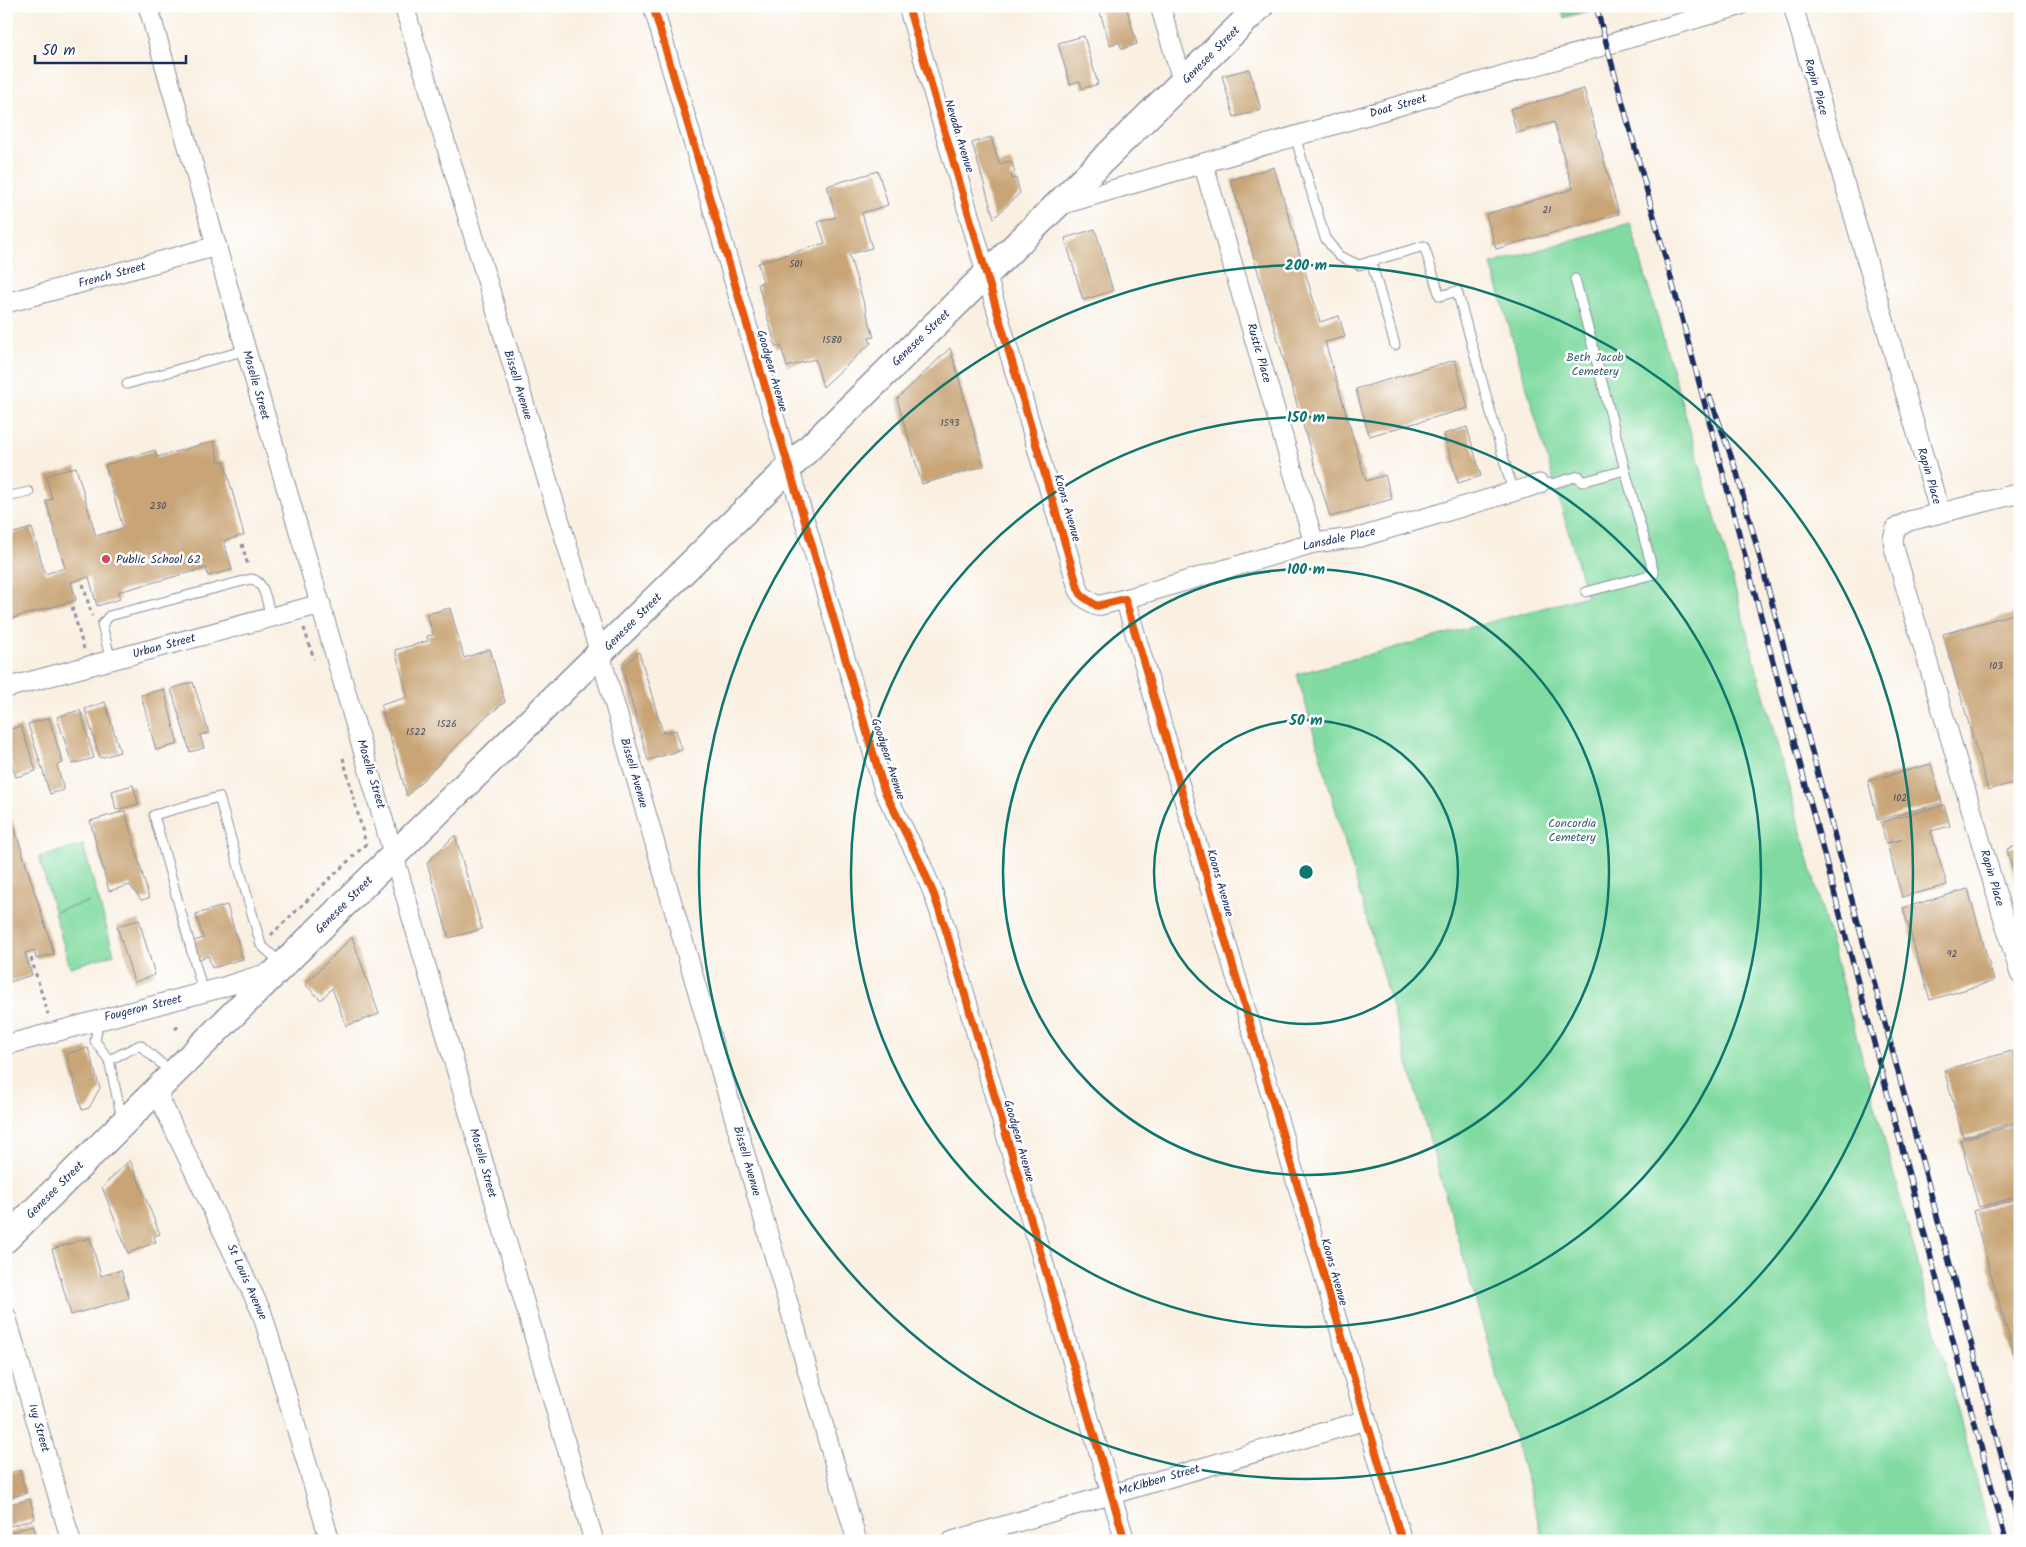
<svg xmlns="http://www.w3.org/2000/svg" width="2026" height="1547" viewBox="0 0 2026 1547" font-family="Kalam,sans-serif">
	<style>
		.green { fill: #81dba1; stroke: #4e8580 }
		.forest { fill: #68bb87; stroke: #427572 }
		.building { fill: #c8a476 }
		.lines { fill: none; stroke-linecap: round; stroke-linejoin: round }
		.lane-casing { stroke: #8a90a0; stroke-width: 11 }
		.street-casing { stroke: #8a90a0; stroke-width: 21 }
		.secondary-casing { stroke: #8a90a0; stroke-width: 29 }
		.path { stroke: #8a90a0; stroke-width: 3; stroke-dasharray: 4 4; stroke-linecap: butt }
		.lane { stroke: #fff; stroke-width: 9 }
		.street { stroke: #fff; stroke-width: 19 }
		.secondary { stroke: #fff; stroke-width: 26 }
		.rail-casing { stroke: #1b2f5e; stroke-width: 5.5 }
		.rail { stroke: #fff; stroke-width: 4; stroke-dasharray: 11; stroke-linecap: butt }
		.cycleway-casing { stroke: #fff; stroke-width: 11 }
		.cycleway { stroke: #e8590c; stroke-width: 8 }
		.ring { fill: none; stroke: #0f766e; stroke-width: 2.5 }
		.poi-dot { fill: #d1495b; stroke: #fff; stroke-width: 2 }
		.labels { text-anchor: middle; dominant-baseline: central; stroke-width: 5; stroke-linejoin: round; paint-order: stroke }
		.number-label { font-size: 10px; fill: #464c64 }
		.street-label { font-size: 12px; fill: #1b2f5e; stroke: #fff }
		.park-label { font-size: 12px; fill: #3a6372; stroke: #fff }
		.poi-label { font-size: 12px; fill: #1b2f5e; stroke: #fff; text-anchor: start }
		.centre { fill: #0f766e; stroke: #fff; stroke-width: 2.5 }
		.ring-label { font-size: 15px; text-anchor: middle; font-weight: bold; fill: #0f766e; stroke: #fff; stroke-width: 5; stroke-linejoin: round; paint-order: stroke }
	</style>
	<rect width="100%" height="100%" fill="#fff"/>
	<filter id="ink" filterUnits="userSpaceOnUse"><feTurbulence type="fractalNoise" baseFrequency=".02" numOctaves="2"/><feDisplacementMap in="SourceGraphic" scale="10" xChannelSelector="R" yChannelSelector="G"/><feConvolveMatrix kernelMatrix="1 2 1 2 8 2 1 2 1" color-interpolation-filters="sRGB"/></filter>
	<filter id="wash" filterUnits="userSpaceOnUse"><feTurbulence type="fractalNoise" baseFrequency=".0096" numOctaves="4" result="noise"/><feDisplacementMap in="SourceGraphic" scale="20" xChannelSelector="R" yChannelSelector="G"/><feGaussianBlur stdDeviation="1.12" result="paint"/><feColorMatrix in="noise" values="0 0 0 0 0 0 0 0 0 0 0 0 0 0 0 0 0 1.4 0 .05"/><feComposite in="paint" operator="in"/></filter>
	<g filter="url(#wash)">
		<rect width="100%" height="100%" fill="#f9f0e2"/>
		<g class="green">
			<path d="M1630,223L1727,559L1993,1541H1544L1297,674L1587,596L1491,264Z"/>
			<path d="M83,845L114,954L70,967L54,912L89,902L54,911L39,857Z"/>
		</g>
		<path class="forest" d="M1561,6H1605L1564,18Z"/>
		<g id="blocks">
			<g class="building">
				<path d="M1098,6H1126L1137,44L1122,49L1119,42L1110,45Z"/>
				<path d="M1084,36L1098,84L1082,89L1080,81L1070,84L1058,43Z"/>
				<path d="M1249,69L1261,110L1234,117L1222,76Z"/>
				<path d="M1584,89L1619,214L1496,249L1486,214L1573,189L1554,122L1517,133L1510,109Z"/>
				<path d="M991,137L999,164L1011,161L1015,172L1011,174L1012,179L1016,178L1020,193L994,218L972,143Z"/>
				<path d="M1274,167L1320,322L1339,316L1345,337L1325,342L1366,481L1385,475L1392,499L1330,517L1231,180Z"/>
				<path d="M878,171L888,205L862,213L872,248L849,254L874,337L869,338L871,343L823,387L815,359L787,367L781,346L776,347L758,284L763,282L758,263L825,243L818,222L836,217L827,186Z"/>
				<path d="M1095,229L1113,291L1083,300L1065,238Z"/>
				<path d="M950,348L984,466L922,484L897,399Z"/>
				<path d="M1455,360L1468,408L1369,436L1356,389Z"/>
				<path d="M1467,427L1481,476L1458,483L1444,434Z"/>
				<path d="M214,441L219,462L224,461L244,535L224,541L232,570L208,576L206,568L118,592L120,599L97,606L89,577L71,582L76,600L6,620V535L32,528L45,574L65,568L46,501L52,499L46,476L76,467L96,536L123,528L105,465L155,450L157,457Z"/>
				<path d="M450,608L464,658L490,649L505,702L482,720L407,796L381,705L408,697L395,650L428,641L427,636L433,635L427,614Z"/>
				<path d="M2020,612V781L1988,790L1943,634Z"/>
				<path d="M639,652L663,733L676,730L682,750L648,760L622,668Z"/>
				<path d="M193,682L209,733L200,735L204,748L190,752L171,689Z"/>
				<path d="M164,689L178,744L156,750L141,695Z"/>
				<path d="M105,702L120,752L100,758L85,709Z"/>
				<path d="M80,710L94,758L72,764L57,717Z"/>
				<path d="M49,718L63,763L57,765L64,790L50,794L28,724Z"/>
				<path d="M21,726L36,771L16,777L6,746V731Z"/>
				<path d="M1931,764L1942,803L1878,820L1868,781Z"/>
				<path d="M133,785L138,804L116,810L112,791Z"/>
				<path d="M6,800L54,954L36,959L34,950L25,953L32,975L6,983Z"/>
				<path d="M1944,805L1950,826L1931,831L1947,885L1902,897L1887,844L1903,839L1886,843L1881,822Z"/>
				<path d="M125,811L149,898L141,900L130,885L109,891L90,821Z"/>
				<path d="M455,835L482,929L449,938L427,863Z"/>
				<path d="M2020,845V892H2019L2007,849Z"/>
				<path d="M1968,889L1994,981L1930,1000L1903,908Z"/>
				<path d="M227,905L243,959L212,968L208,956L196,960L191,942L203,938L196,914Z"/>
				<path d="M139,920L155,975L134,982L117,926Z"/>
				<path d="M352,937L379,1014L346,1026L332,988L321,1000L305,984Z"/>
				<path d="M88,1048L100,1088L89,1108L82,1110L66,1054Z"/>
				<path d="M2012,1051L2020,1077V1121L1963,1137L1944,1070Z"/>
				<path d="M2020,1123V1196L1979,1207L1960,1140Z"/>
				<path d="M130,1160L160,1234L154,1236L156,1242L128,1253L102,1187Z"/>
				<path d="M2020,1198V1372H2019L1973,1211Z"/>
				<path d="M90,1238L101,1276L121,1270L129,1298L71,1315L52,1249Z"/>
				<path d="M20,1470L26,1493L6,1499V1474Z"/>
				<path d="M30,1499L35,1519L6,1527V1505Z"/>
				<path d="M33,1525L38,1541H6V1534Z"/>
			</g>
		</g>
	</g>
	<g filter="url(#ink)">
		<use href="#blocks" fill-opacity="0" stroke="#8a90a0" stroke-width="1"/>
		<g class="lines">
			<defs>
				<g id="lane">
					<path d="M1295,136L1325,238L1339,256L1359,265L1424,246L1440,296L1457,291L1513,492"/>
					<path d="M1371,261L1395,345"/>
					<path d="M127,384L246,350"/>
					<path d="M1539,484L1555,483L1579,476L1582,482L1625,470L1575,279"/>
					<path d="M6,497L29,492"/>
					<path d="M1586,592L1654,574L1625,470"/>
					<path d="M111,661L102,625L109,616L251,579C266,581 267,606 271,618"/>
					<path d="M203,992L154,815L219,797L261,945L281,963"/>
					<path d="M99,1019L95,1041L109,1060L122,1119"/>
					<path d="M109,1060L140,1045L172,1073"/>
				</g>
				<g id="street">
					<path d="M148,6L246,350L594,1541"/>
					<path d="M404,6L600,654L857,1541"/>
					<path d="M653,6L884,790L921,864L934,895L946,930L1125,1541"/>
					<path d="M908,6L1078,588L1082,596L1097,606L1125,599L1402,1541"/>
					<path d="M1160,6L1183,83"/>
					<path d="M1793,6L1940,513"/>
					<path d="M1203,163L1314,543"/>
					<path d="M1057,206L1739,6"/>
					<path d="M6,303L217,246"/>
					<path d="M2020,493L1909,521L1896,528L1893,539L1894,548L2020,974"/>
					<path d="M1125,599L1314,543L1361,537L1539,484"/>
					<path d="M6,688L321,604"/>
					<path d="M6,1045L220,988L274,971"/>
					<path d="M156,1091L262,1313L330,1541"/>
					<path d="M6,1316L71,1541"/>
					<path d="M952,1541L1366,1420"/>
				</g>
				<path id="secondary" d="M6,1239L394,855L1260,6"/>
			</defs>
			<use href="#lane" class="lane-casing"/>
			<use href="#street" class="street-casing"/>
			<use href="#secondary" class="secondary-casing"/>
			<g class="path">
				<path d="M242,544L248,566"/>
				<path d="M83,584L92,616"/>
				<path d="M72,607L84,649"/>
				<path d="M304,628L314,659"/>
				<path d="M6,651L10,664"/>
				<path d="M343,758L366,844"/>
				<path d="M271,935L366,844"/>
				<path d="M31,958L48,1014"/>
				<path d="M175,1029L180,1025"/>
			</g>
			<use href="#lane" class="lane"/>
			<use href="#street" class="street"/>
			<use href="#secondary" class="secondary"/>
			<defs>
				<g id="rail">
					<path d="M1596,6L1683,322L2006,1541"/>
					<path d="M1710,397L1737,473L2020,1525"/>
				</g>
			</defs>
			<use href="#rail" class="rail-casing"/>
			<use href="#rail" class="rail"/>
			<defs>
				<g id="cycleway">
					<path d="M653,6L884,790L921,864L934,895L946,930L1125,1541"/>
					<path d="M908,6L1078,588L1082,596L1097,606L1125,599L1402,1541"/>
				</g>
			</defs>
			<use href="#cycleway" class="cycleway-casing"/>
			<use href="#cycleway" class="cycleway"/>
		</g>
	</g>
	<g class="ring">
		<circle cx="1306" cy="872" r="152"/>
		<circle cx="1306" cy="872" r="303"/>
		<circle cx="1306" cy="872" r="455"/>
		<circle cx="1306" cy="872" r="607"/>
	</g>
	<circle class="poi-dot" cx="106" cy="559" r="5"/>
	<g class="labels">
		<g class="number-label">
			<text x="1547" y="210">21</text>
			<text x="796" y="264">501</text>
			<text x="832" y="340">1580</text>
			<text x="950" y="423">1593</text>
			<text x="158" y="506">230</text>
			<text x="1996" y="666">103</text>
			<text x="447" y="724">1526</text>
			<text x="416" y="732">1522</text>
			<text x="1900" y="798">102</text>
			<text x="1952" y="954">92</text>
		</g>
		<g class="street-label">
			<text transform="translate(1211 55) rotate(-45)">Genesee Street</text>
			<text transform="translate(1816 87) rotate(74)">Rapin Place</text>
			<text transform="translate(1398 106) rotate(-16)">Doat Street</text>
			<text transform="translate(959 136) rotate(73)">Nevada Avenue</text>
			<text transform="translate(112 275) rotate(-15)">French Street</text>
			<text transform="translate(921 338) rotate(-44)">Genesee Street</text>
			<text transform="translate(1259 353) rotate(74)">Rustic Place</text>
			<text transform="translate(772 371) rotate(74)">Goodyear Avenue</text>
			<text transform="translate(256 385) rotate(74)">Moselle Street</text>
			<text transform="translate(518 385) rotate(73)">Bissell Avenue</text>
			<text transform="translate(1929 476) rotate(74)">Rapin Place</text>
			<text transform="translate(1067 508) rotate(74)">Koons Avenue</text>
			<text transform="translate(1339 539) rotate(-12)">Lansdale Place</text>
			<text transform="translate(633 622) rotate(-45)">Genesee Street</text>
			<text transform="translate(164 646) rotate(-15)">Urban Street</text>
			<text transform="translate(888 759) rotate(72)">Goodyear Avenue</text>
			<text transform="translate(634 773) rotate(74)">Bissell Avenue</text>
			<text transform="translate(371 774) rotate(73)">Moselle Street</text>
			<text transform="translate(1992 878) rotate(74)">Rapin Place</text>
			<text transform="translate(1220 883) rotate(74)">Koons Avenue</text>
			<text transform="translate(344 905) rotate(-45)">Genesee Street</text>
			<text transform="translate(143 1008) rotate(-14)">Fougeron Street</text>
			<text transform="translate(1019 1141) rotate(74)">Goodyear Avenue</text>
			<text transform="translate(747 1161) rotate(74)">Bissell Avenue</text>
			<text transform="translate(483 1163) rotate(74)">Moselle Street</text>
			<text transform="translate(55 1190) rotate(-45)">Genesee Street</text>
			<text transform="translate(1334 1272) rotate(74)">Koons Avenue</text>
			<text transform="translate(247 1282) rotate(66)">St Louis Avenue</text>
			<text transform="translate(39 1428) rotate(74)">Ivy Street</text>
			<text transform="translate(1159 1480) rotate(-16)">McKibben Street</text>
		</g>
		<g class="park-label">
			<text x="1595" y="357">Beth Jacob<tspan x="1595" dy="14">Cemetery</tspan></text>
			<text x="1572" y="823">Concordia<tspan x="1572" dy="14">Cemetery</tspan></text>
		</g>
		<g class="poi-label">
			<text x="116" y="559">Public School 62</text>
		</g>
	</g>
	<circle cx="1306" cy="872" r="8" class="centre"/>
	<g class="ring-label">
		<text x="1306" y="270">200 m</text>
		<text x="1306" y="422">150 m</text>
		<text x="1306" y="574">100 m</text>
		<text x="1306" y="725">50 m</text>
	</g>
	<rect width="2026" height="1547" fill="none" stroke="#fff" stroke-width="25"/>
	<path d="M35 55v8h151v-8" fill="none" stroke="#1b2f5e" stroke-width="2.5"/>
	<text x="42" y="55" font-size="15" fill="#1b2f5e" stroke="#ffffff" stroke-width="4" paint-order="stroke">50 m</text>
</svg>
